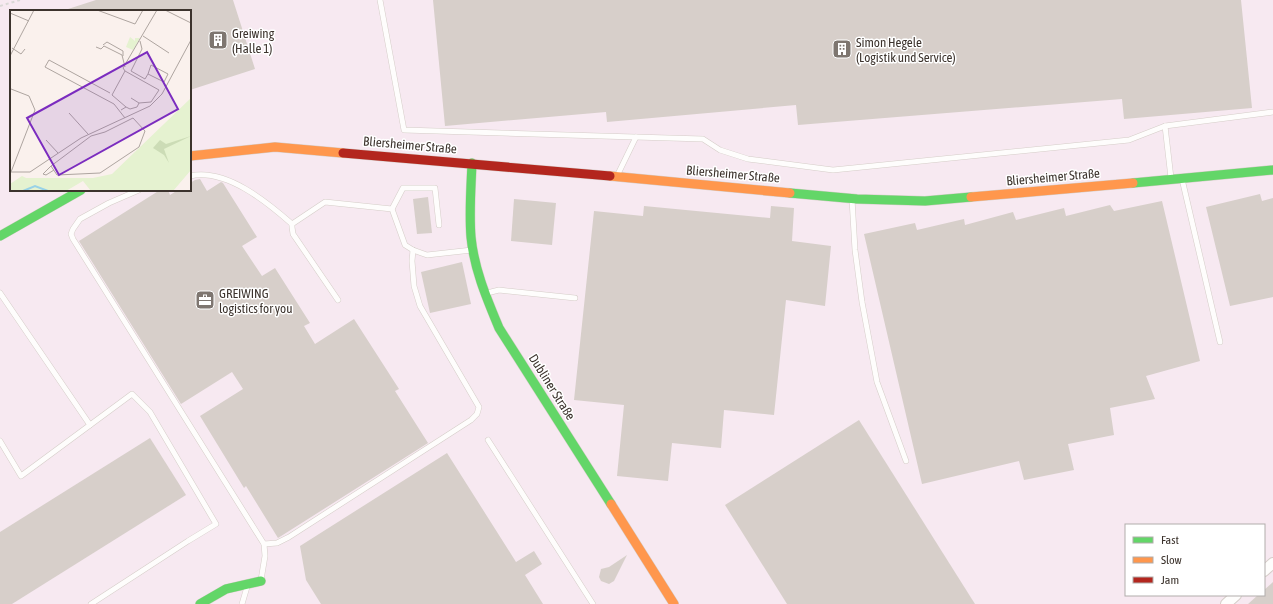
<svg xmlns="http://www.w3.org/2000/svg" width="1273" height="604" viewBox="0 0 1273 604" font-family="'Asap Condensed',sans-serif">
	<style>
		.commercial { fill: #f7e9f1; fill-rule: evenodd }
		.building { fill: #d7cfca }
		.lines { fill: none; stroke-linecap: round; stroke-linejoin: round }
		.lane-casing { stroke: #d5cdc8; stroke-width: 6 }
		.street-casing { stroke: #d5cdc8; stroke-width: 12 }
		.fast-casing { stroke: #d5cdc8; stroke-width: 10 }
		.slow-casing { stroke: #d5cdc8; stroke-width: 10 }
		.jam-casing { stroke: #d5cdc8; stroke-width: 10 }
		.path { stroke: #dad8d6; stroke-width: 2; stroke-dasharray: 3 3; stroke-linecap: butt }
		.lane { stroke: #fefdfc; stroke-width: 5 }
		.street { stroke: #fefdfc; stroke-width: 10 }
		.fast { stroke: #63d668; stroke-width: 9 }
		.slow { stroke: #ff974d; stroke-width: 9 }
		.jam { stroke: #b3261e; stroke-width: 9 }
		.labels { text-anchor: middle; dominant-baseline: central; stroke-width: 3; stroke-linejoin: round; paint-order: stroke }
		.poi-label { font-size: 13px; fill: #3c332d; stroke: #fff; text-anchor: start }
		.street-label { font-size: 13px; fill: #3c332d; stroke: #fff }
		.inset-river { fill: none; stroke: #98d2e7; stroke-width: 2 }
		.inset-road { fill: none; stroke: #aea5a0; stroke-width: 1 }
		.view { fill: #7b2cbf; fill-opacity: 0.15; stroke: #7b2cbf; stroke-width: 2 }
		.inset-edge { fill: none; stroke: #3c332d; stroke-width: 2 }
	</style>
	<rect width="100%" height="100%" fill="#faf1ed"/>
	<path class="commercial" d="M0,0H1273V604H0ZM11,11H190V190H11ZM1126,525H1264V595H1126Z"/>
	<g class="building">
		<path d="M96,0H233L255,69L190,90V11H68V9Z"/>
		<path d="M433,0H1241L1252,108L1124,119L1122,99L798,125L796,105L607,122L606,112L445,126Z"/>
		<path d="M200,179L207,191L221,182L223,183L257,237L242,246L262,276L275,268L310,323L304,326L315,344L354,319L399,389L395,391L428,443L278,538L246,486L244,488L200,416L243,389L232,372L181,404L79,241L160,190H168L170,195L178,190H190V183L195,180Z"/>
		<path d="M1260,194L1262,201L1273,198V297L1230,306L1206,207Z"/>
		<path d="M428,197L432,233L417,234L413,199Z"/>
		<path d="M514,199L556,203L552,245L511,241Z"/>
		<path d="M1162,201L1200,361L1146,376L1155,399L1110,408L1114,435L1068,444L1074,470L1024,480L1019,461L922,484L864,234L915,223L917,230L964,219L965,225L1013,212L1016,220L1064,208L1066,216L1110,205L1114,211Z"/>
		<path d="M644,206L770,218L771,206L794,208L792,241L831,246L825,306L786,300L774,415L724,410L721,448L672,443L668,481L617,476L624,405L574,400L594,211L643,216Z"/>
		<path d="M462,262L471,304L430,313L421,272Z"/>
		<path d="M859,420L975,604H787L725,505Z"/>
		<path d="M150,438L186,495L12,604H0V532Z"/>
		<path d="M447,453L516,562L534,551L542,564L525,575L543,604H321L306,580L300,546Z"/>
		<path d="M627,555L614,581L609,584L601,581L599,577L601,569L609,567Z"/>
		<path d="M1273,582V604H1248L1258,595H1264V590Z"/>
	</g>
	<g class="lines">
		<defs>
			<g id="lane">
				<path d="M380,0L404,130L703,139L720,150L748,159L833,170L1129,140L1165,126L1273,112"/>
				<path d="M1165,126L1171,178"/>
				<path d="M190,176C226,168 267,202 292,224"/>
				<path d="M617,176L636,137"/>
				<path d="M1182,179L1220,342"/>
				<path d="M139,190L109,203L80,219L73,229L71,234L73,239L264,544L265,556L261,580"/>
				<path d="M852,199L855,250L862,302L877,382L906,461"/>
				<path d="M392,209L403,188H435L439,225"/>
				<path d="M0,293L90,425"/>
				<path d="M487,293L499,290L575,298"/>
				<path d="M338,300L293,234L292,227V224L325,202L392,209L405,245L413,250L427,255L472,250"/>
				<path d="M488,440L593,604"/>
				<path d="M0,441L21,476L132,394L150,412L216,524L188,541L91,604"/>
				<path d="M264,544L277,543L289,537L471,420L477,414L479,407L420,306L414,286L412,261L413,250"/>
				<path d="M242,604L247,587"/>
			</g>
			<g id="street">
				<path d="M1264,571L1273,563"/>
				<path d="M1226,604L1236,595"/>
			</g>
			<g id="fast">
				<path d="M472,163C471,188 469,212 471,237C474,269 487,299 499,328L611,504"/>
				<path d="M1133,183L1273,170"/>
				<path d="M790,193L857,199L925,201L971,197"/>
				<path d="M0,236L81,190"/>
				<path d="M200,604L226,589L261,581"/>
			</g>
			<g id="slow">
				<path d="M190,156L275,147L343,153"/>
				<path d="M610,176L790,193"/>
				<path d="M971,197L1133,183"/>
				<path d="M611,504L674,604"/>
			</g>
			<path id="jam" d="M343,153L610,176"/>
		</defs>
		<use href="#lane" class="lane-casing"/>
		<use href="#street" class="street-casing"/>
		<use href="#fast" class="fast-casing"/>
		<use href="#slow" class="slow-casing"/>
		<use href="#jam" class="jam-casing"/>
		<path class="path" d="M0,6L20,0"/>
		<use href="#lane" class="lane"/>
		<use href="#street" class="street"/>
		<use href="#fast" class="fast"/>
		<use href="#slow" class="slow"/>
		<use href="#jam" class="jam"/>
	</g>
	<defs>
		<symbol id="building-square" viewBox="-11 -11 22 22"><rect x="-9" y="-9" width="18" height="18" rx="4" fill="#7e7670" stroke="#fff"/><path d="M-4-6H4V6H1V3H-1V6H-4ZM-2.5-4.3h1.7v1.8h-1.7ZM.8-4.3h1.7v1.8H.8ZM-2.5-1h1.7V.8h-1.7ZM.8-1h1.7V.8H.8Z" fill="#fff"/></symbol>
		<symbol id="office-square" viewBox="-11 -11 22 22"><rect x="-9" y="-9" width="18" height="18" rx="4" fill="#7e7670" stroke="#fff"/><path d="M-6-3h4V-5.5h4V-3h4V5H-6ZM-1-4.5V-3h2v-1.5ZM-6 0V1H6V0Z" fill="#fff"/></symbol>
	</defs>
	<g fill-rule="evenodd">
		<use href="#building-square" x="207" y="29" width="22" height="22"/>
		<use href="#building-square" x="831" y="38" width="22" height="22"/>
		<use href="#office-square" x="194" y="289" width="22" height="22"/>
	</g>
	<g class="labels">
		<g class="poi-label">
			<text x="232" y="33">Greiwing<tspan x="232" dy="15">(Halle 1)</tspan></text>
			<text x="856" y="42">Simon Hegele<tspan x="856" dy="15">(Logistik und Service)</tspan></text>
			<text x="219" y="293">GREIWING<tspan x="219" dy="15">logistics for you</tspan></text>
		</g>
		<g class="street-label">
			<text transform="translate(410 145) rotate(5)">Bliersheimer Straße</text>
			<text transform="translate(733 174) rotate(5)">Bliersheimer Straße</text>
			<text transform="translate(1053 177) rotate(-5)">Bliersheimer Straße</text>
			<text transform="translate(552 387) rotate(58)">Dubliner Straße</text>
		</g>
	</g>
	<g transform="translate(10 10)">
		<rect width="181" height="181" fill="#faf1ed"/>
		<path d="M120,27L125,31V28H130L123,40L116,37ZM181,88V160L163,181H81L73,171L56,181H0V174L12,166L16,168H83L102,164Z" fill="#e5f2d0"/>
		<path d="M181,126L154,139L159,153L154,145L143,138L150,130L156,134Z" fill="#ccdcb6"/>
		<path class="inset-river" d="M13,181L25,176L38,181"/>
		<path class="inset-road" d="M87,0L125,14L133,0M155,0L181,13M0,3L19,11M133,26L159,43M130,31L132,39L121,61L135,69L138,64L141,55L158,64L154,72L138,64M93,35L97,32L113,41V46M86,37L91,39L94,36L112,45L115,57M2,38L11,44L15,39M0,46L24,0M115,61L102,85L116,97M1,79L19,86L25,100L1,162M100,83L39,50L35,57L104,94L115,108M129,93L141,92L149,80L115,61L113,58L147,0M111,100L116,97L120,99L127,97L129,93L121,88M59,103L78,124M123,108L135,121L129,137L90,163L47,165L41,156L81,126L95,122ZM36,130L48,143M41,156L33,164L36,165L44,160M0,162H20L71,128L140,96L152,84L181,30"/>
		<path class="view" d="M137,42L168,99L49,165L17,108Z"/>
		<rect width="181" height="181" class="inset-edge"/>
	</g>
	<rect x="1125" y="524" width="140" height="72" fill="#ffffff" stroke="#b1adab"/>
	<rect x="1133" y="537" width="20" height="6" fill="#63d668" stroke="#b1adab"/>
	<text x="1161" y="544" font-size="12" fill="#3c332d">Fast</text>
	<rect x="1133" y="557" width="20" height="6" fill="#ff974d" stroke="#b1adab"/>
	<text x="1161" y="564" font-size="12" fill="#3c332d">Slow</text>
	<rect x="1133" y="577" width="20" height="6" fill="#b3261e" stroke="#b1adab"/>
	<text x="1161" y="584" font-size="12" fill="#3c332d">Jam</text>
</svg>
